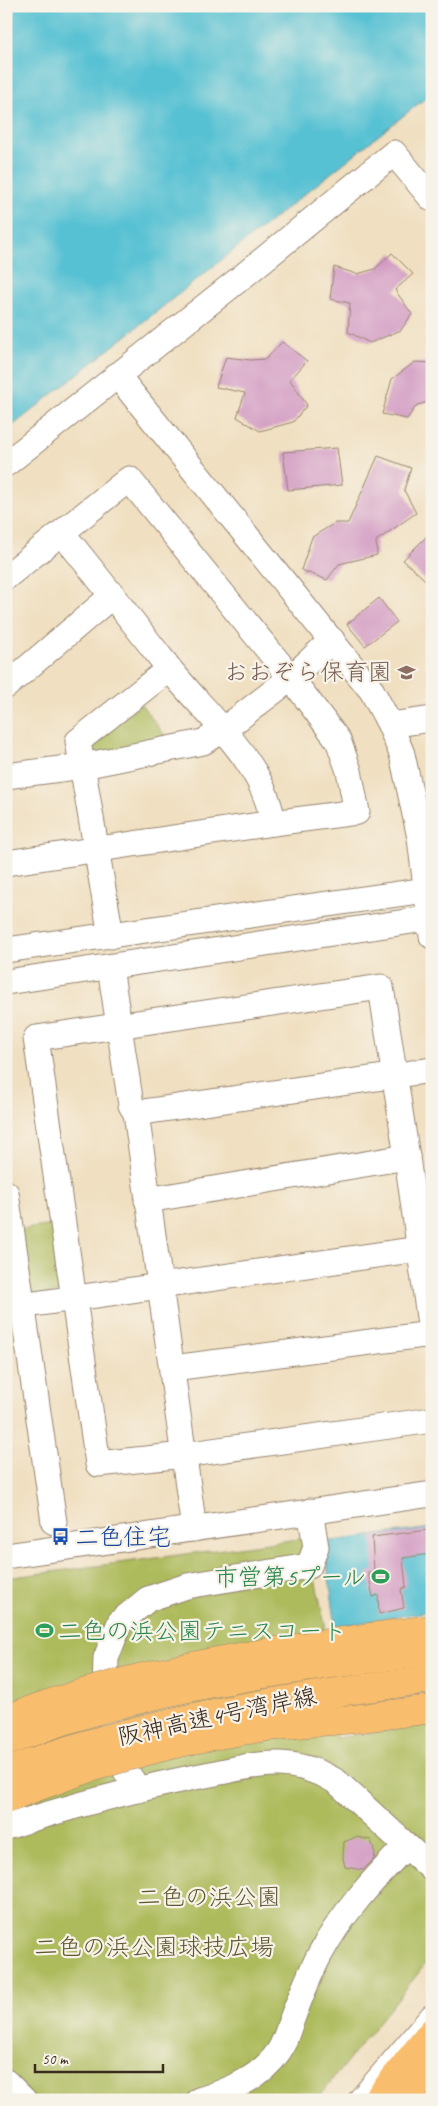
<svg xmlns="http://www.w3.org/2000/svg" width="438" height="2106" viewBox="0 0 438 2106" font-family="Caveat,'Klee One',sans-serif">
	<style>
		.green { fill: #aebb5d; stroke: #74723e }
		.water { fill: #57c1d3; stroke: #497678 }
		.building { fill: #d29ac3 }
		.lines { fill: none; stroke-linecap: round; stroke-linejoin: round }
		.minor-casing { stroke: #96846f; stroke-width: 27 }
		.major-casing { stroke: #96846f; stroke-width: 29 }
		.highway-casing { stroke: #96846f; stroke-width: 29 }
		.minor { stroke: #fff; stroke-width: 25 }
		.major { stroke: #f9be6d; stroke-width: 28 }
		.highway { stroke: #f9be6d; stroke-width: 28 }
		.highway-bridge-casing { stroke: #96846f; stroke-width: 29; stroke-linecap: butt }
		.highway-bridge { stroke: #f9be6d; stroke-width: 28 }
		.labels { text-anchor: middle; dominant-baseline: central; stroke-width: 4.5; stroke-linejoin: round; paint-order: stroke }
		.education-label { font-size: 24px; fill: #785e54; stroke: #f7f3e8; text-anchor: end }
		.transit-label { font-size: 24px; fill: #164399; stroke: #f7f3e8; text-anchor: start }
		.leisure-label { font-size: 24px; fill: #27864d; stroke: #f7f3e8; text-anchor: end }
		.street-label { font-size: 24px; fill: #3b2a1e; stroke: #f7f3e8 }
		.park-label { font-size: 24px; fill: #5e5631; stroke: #f7f3e8 }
	</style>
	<rect width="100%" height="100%" fill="#f7f3e8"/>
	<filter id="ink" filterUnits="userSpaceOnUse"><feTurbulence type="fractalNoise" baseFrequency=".02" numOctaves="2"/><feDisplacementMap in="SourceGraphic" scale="10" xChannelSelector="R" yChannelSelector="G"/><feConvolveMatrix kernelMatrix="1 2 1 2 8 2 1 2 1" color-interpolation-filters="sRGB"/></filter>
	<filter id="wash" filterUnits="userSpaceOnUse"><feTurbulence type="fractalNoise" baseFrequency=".0096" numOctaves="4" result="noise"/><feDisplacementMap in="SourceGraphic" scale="20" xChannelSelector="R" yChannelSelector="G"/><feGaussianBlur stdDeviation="1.12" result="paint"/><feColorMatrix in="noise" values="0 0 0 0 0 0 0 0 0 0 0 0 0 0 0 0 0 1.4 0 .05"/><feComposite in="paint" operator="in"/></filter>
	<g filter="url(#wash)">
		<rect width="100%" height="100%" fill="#f0dfc0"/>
		<g class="green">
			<path d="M141,704L168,740L91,755L89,743Z"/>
			<path d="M54,1225L65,1292L28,1296L17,1230Z"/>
			<path d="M306,1538L325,1625L336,1738L432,1724V1956L316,2100H6V1578Z"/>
		</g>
		<g class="water">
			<path d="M6,6H432V93L6,431Z"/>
			<path d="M432,1528V1611L336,1627L324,1542Z"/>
		</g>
		<g id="blocks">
			<g class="building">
				<path d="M392,253L413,274L395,290L412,314L401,330L370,343L348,332L350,303L330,299L334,267L357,274L375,269Z"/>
				<path d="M282,342L307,361L290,380L307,405L293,422L260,431L237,417L245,393L216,387L226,357L251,360L266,359Z"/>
				<path d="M415,362L432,363V401L417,405L407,419L382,414L392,379Z"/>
				<path d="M337,448L342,485L288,490L283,452Z"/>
				<path d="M378,456L411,468L404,490L416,513L376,541L377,555L339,564L327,580L301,570L312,537L335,523H348Z"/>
				<path d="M432,531V586L403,560Z"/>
				<path d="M379,598L397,622L365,646L347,624Z"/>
				<path d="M428,1530L429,1554L403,1558L406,1587L401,1589L404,1608L379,1614L378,1595L373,1597L368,1572L374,1571L372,1537Z"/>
				<path d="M356,1837L371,1840L375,1854L374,1859L363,1870L345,1867L343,1858L344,1842Z"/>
			</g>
		</g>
	</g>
	<g filter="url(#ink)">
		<use href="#blocks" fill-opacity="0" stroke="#96846f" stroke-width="1"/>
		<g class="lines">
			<defs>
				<g id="minor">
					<path d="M117,375L372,691L390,725L402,754L420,838L432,936"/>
					<path d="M6,464L242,277L394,153L432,199"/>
					<path d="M6,577L129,479L291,678L338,740L349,771L357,812L273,823"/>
					<path d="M6,686L113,595"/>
					<path d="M390,725L432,719"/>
					<path d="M6,776L83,766L203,742L222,731L291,678L332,640"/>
					<path d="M6,863L273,823C264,761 206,715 168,667C133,622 98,577 62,533"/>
					<path d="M111,936L78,741L169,669"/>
					<path d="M6,950L426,890"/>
					<path d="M110,967L131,1105L136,1113"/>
					<path d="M6,982L432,918"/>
					<path d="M6,1193L54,1522"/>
					<path d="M147,1200L407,1157"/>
					<path d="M6,1308L419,1249"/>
					<path d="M432,1339L407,1157L381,987L36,1038L98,1464L184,1455L432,1420"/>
					<path d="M173,1368L431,1334"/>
					<path d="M194,1529L136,1113L432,1070"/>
					<path d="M6,1556L432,1494"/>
					<path d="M139,1790L125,1770L114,1735L105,1691L106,1658L120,1622L148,1599L187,1586L309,1566L316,1547L310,1511"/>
					<path d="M6,1827C75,1805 145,1786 216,1773C236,1769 259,1763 280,1764C301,1765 319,1771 337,1782L432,1869"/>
					<path d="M6,2082L24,2100"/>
					<path d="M199,2100C229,2091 261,2078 279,2051C285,2042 288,2029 292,2019C300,1998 308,1977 319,1956C341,1914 373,1880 406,1846"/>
					<path d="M361,2100L432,2017"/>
				</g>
				<g id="major">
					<path d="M377,2100L432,2032"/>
					<path d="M405,2100L432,2066"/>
				</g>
				<path id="highway" d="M353,1719L432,1709"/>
			</defs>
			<use href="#minor" class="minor-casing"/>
			<use href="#major" class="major-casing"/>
			<use href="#highway" class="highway-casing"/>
			<use href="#minor" class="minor"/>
			<use href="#major" class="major"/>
			<use href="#highway" class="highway"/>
			<defs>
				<g id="highway-bridge">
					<path d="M6,1719C143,1666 288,1648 432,1629"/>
					<path d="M6,1742C141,1687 288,1669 432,1651"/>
					<path d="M6,1772C143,1718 288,1698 432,1679"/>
					<path d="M6,1799C80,1769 157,1745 236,1732C274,1725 314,1723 353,1719"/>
				</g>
			</defs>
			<use href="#highway-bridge" class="highway-bridge-casing"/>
			<use href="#highway-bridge" class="highway-bridge"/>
		</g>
	</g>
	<defs>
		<symbol id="school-bare" viewBox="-9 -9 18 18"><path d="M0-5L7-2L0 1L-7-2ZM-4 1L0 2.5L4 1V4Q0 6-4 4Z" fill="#8d6e63" stroke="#f7f3e8" stroke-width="2.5" paint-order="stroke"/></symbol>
		<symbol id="bus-bare" viewBox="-9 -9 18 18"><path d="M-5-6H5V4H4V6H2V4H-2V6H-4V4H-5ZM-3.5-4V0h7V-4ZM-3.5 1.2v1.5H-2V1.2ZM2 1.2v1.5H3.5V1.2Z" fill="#1a4fb4" stroke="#f7f3e8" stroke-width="2.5" paint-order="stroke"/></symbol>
		<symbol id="stadium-bare" viewBox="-9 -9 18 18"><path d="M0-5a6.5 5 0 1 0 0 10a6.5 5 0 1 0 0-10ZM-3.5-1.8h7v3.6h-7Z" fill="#2e9e5b" stroke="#f7f3e8" stroke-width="2.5" paint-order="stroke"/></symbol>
	</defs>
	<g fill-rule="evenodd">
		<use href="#school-bare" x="394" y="660" width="25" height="25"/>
		<use href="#bus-bare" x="48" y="1524" width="25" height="25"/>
		<use href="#stadium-bare" x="368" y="1564" width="25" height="25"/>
		<use href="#stadium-bare" x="32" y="1618" width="25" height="25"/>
	</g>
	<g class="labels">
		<g class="education-label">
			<text x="392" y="672">おおぞら保育園</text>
		</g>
		<g class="transit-label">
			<text x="75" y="1537">二色住宅</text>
		</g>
		<g class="leisure-label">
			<text x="366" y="1577">市営第5プール</text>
			<text x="58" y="1631" text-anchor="start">二色の浜公園テニスコート</text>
		</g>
		<g class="street-label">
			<text transform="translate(217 1716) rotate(-12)">阪神高速4号湾岸線</text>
		</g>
		<g class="park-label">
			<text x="209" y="1897">二色の浜公園</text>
			<text x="154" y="1947">二色の浜公園球技広場</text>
		</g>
	</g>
	<rect width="438" height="2106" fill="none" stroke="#f7f3e8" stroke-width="25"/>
	<path d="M35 2064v8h128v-8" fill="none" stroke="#3b2a1e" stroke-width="2.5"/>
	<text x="42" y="2064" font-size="15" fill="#3b2a1e" stroke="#f7f3e8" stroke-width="4" paint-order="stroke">50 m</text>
</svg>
